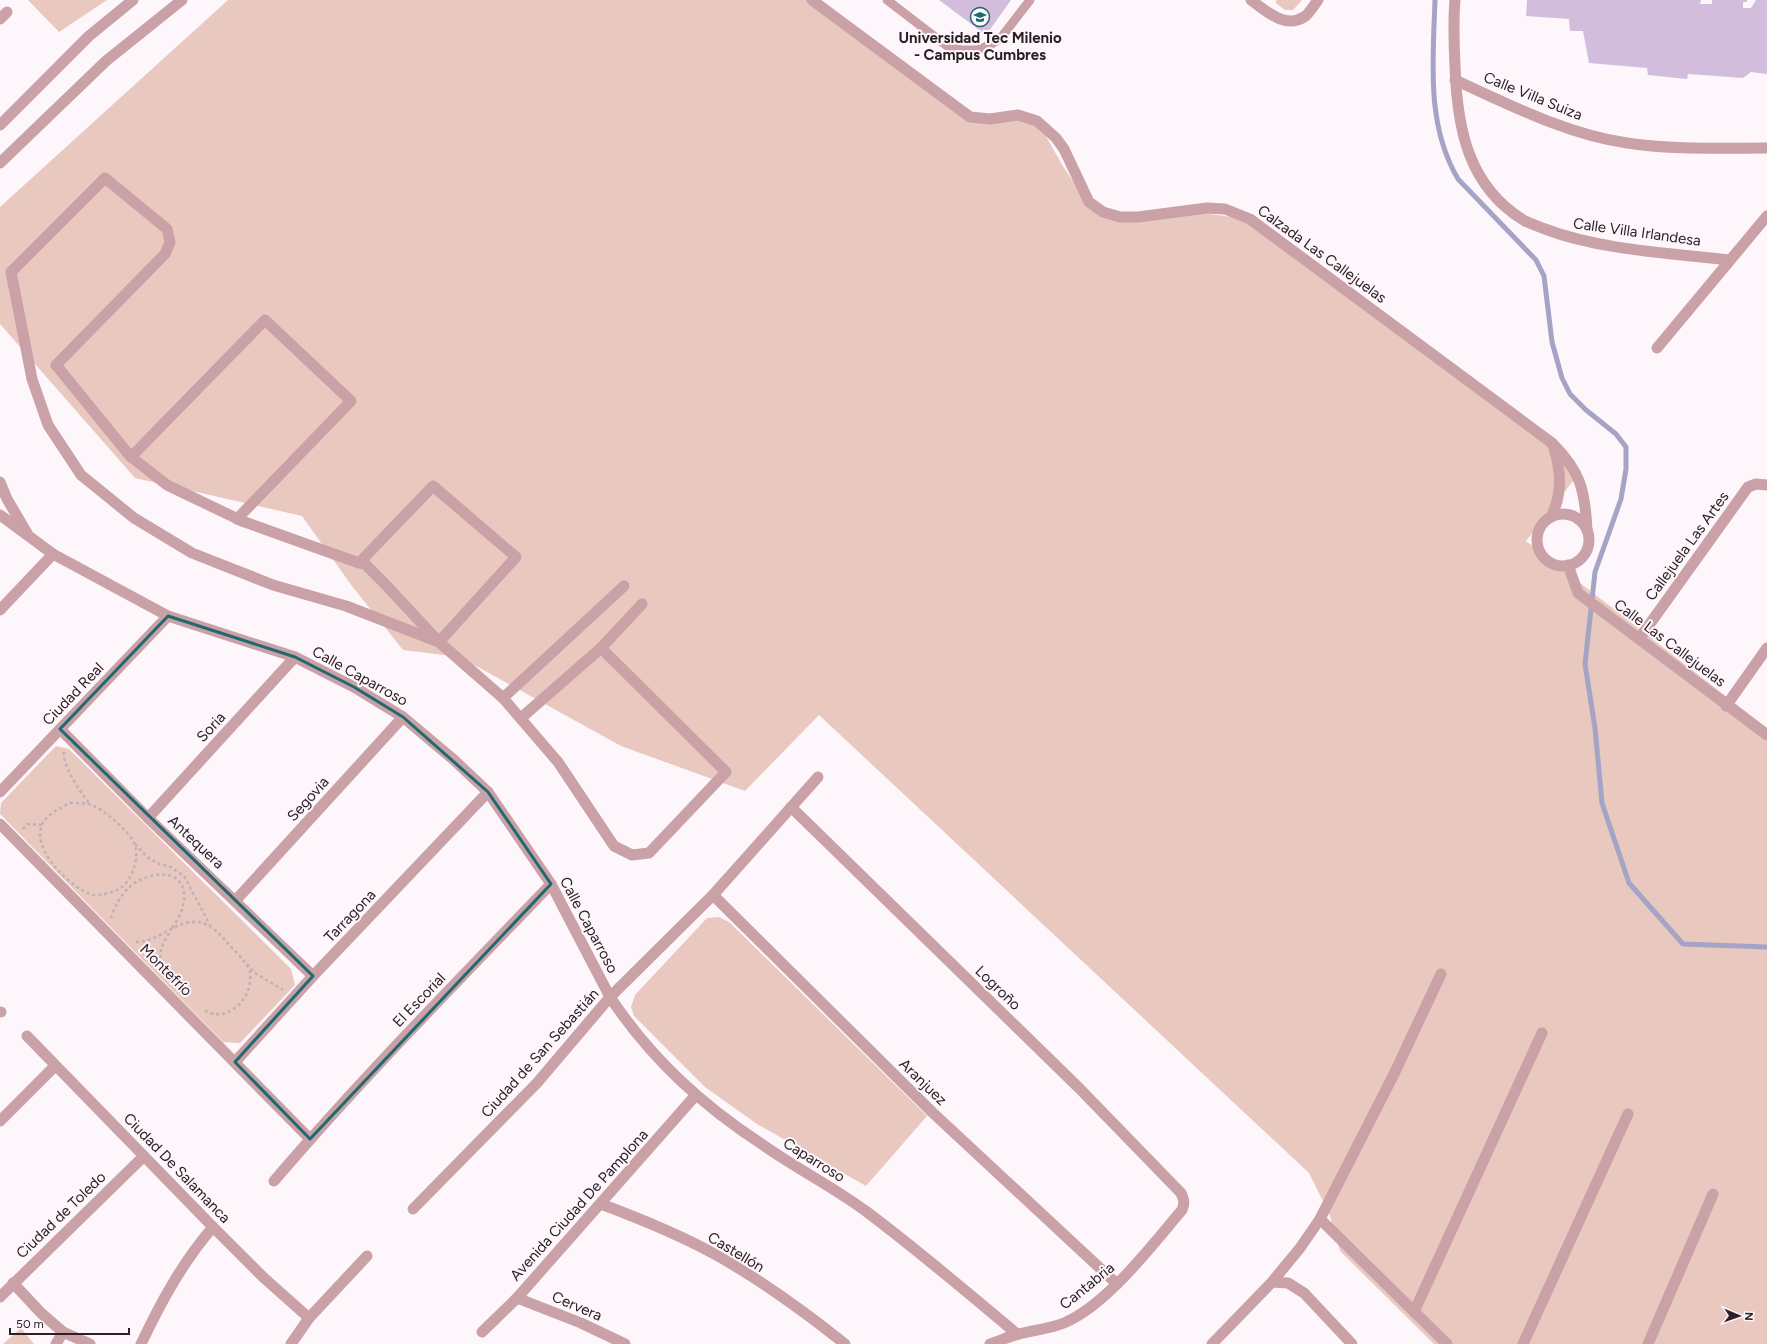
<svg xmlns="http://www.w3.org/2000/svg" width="1767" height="1344" viewBox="0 0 1767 1344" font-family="Figtree,sans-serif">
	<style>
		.green { fill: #e8c8bf }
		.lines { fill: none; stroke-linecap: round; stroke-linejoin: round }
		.stream { stroke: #a5a4c6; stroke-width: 5 }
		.building { fill: #d2bddd }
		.path { stroke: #bcb3b8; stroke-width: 2.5; stroke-dasharray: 3 3; stroke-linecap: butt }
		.service { stroke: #caa1a6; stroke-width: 9 }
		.minor { stroke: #caa1a6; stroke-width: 11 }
		.tertiary { stroke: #caa1a6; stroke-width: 11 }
		.marked { fill: none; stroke: #1f6a71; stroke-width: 3; stroke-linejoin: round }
		.labels { text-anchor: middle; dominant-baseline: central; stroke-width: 4; stroke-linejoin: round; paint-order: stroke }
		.poi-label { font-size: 15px; font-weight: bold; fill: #2c2027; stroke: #fdf6fa }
		.street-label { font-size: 15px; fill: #2c2027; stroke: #fdf6fa }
	</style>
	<rect width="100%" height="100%" fill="#fdf6fa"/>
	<g class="green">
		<path d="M28,0H107L59,32Z"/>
		<path d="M228,0H807L975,121L1016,115L1040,126L1064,168L1088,203L1105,215L1202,213L1247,219L1554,445L1573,481L1526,541L1767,728V1344H1434L1340,1251L1329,1213L1309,1173L819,715L745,791L621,746L460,657L403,650L352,586L302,516L135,478L0,324V207Z"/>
		<path d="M1276,0H1302L1293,10H1285L1276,3Z"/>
		<path d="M56,746L69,749L291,969L295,985L240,1043L223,1042L0,814L1,803Z"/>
		<path d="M719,917L729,922L927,1116L866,1186L757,1124L705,1087L634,1016L631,1007L635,995L707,918Z"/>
		<path d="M21,1328L34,1344H3Z"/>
	</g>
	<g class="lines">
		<path class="stream" d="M1435,0C1433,61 1426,125 1458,179L1536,260L1544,276L1552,342L1562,378L1570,394L1586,410L1616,434L1626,447V469L1621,499L1595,572L1585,664L1595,728L1602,803L1629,883L1683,944L1767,947"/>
	</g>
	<g class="building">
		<path d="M939,0H1011L986,35Z"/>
		<path d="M1527,0H1701L1700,4H1712V0H1747V2H1743V8H1751L1756,0H1767V74L1751,72L1743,78L1688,74L1687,79L1648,75L1647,68L1589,63L1583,31H1570L1569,19L1526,16Z"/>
	</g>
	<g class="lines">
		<g class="path">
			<path d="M64,752C62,766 80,791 89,803"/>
			<path d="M70,803C76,803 82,803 88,804C101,806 131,833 135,845C138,856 135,868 130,877C127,883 121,889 114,891C108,893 100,896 94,895C72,890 31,850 42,825C46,814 61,808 70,803Z"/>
			<path d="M23,829L28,824L42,825"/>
			<path d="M135,844L147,857L159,864L169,866L184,876L210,925"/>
			<path d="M111,918C115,904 125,887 140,880C163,869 190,874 183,905C182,914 175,923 171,930"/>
			<path d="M136,942C156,943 177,920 196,922C208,922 218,932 226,941C233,950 247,961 250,972C251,975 250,979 250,981C249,1002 223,1025 203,1009"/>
			<path d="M247,964L255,973L283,990"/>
			<path d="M162,970C158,952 161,946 171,930"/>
		</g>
		<path class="service" d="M887,0L947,46L962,50H977L990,45L1000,39L1030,0"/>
		<g class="minor">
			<path d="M812,0L970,117L990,119L1018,115L1037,121L1056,138L1064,149L1089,202L1103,212L1120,217H1138L1207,208L1225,209L1250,219L1552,443C1581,472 1585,490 1587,530"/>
			<path d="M1251,0C1266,11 1285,29 1304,17C1309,14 1314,5 1318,0"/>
			<path d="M1455,0C1453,22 1454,44 1455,66C1457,128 1468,187 1525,221C1531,224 1538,226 1545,229C1600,250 1670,253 1729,260"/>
			<path d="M0,19L7,12"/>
			<path d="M1455,80C1510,105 1566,134 1627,143C1673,150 1720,148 1767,148"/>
			<path d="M1657,348L1767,216"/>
			<path d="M131,457L265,320L351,401L237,519"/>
			<path d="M0,482L7,499L27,533"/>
			<circle cx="1563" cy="540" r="26"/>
			<path d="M0,515L53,554L168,616L295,657L354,687L403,717L454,760L488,792L551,884L610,997C652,1060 703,1106 766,1147C799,1170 835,1188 867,1212C919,1251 968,1293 1017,1334"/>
			<path d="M1551,517C1563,493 1561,470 1553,445"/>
			<path d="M359,563L433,486L516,557L439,642L346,606L273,585L192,553L134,518L81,475L48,425L32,379L11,272L105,178L167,229L170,242L165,254L56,365L130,456L167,485L242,521L359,563L365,564L385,584L439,642L503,698L558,762L614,846L632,855L649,853L726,772L601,648L642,604"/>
			<path d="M1568,565L1578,593L1767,735"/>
			<path d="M0,610L53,554"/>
			<path d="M1639,639L1748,487L1756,484L1767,485"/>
			<path d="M503,698L624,586"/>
			<path d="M1726,706L1767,648"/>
			<path d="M521,718L601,648"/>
			<path d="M60,729L148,818L313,976"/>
			<path d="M0,792L168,616"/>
			<path d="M791,807L1079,1088L1181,1193C1184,1200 1185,1203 1182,1210C1152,1245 1107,1305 1064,1323C1049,1329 1034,1330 1019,1334C1009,1336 1000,1341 990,1344"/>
			<path d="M148,818L295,657"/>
			<path d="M0,824L310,1139"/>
			<path d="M713,895L932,1112L1117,1284"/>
			<path d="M236,900L403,717"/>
			<path d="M0,1012H1"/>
			<path d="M27,1036L213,1227L263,1277L309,1318"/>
			<path d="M235,1062L313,976L488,792"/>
			<path d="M0,1121L55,1066"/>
			<path d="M274,1181C362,1078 458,981 551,884"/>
			<path d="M601,1204C641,1219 681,1235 718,1256C762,1281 805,1312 845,1344"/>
			<path d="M413,1209L537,1083L610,997L713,895L818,777"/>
			<path d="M1320,1219L1447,1344"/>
			<path d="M1272,1282L1288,1283L1304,1293L1352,1344"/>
			<path d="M13,1283L41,1313L63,1332L90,1344"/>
			<path d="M0,1297L144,1156"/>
			<path d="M517,1298L581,1323L625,1344"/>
			<path d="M1414,1312L1542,1033"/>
			<path d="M482,1332L517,1298L695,1096"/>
			<path d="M56,1344L63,1332"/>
			<path d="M141,1344C161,1302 182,1263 213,1227"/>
			<path d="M291,1344L309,1318L367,1256"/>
			<path d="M1212,1344L1272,1282L1300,1248L1320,1219L1395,1072L1441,974"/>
			<path d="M1523,1344L1628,1114"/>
			<path d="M1648,1344L1713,1194"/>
		</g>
		<g class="tertiary">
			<path d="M0,125L89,36L133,0"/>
			<path d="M0,163L106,61L182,0"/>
		</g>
	</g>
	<path class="marked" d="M168,616L295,657L354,687L403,717L488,792L551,884L310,1139L235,1062L313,976L60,729Z"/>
	<defs>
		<symbol id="university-ring" viewBox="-11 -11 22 22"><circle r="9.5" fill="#fdf6fa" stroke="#1f6a71" stroke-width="1.5"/><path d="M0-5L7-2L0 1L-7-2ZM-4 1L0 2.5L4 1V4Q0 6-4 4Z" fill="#1f6a71"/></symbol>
	</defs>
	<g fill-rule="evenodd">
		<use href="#university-ring" x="969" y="6" width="22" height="22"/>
	</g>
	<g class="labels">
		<g class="poi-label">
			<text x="980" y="38">Universidad Tec Milenio<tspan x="980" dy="17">- Campus Cumbres</tspan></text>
		</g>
		<g class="street-label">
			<text transform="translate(1533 96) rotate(22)">Calle Villa Suiza</text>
			<text transform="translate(1637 232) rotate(8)">Calle Villa Irlandesa</text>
			<text transform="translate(1322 254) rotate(36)">Calzada Las Callejuelas</text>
			<text transform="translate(1687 546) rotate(-54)">Callejuela Las Artes</text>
			<text transform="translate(1670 643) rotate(37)">Calle Las Callejuelas</text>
			<text transform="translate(360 676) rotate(29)">Calle Caparroso</text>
			<text transform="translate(73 694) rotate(-46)">Ciudad Real</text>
			<text transform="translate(211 727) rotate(-47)">Soria</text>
			<text transform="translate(308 799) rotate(-48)">Segovia</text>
			<text transform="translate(196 842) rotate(43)">Antequera</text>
			<text transform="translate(350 916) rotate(-46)">Tarragona</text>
			<text transform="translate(589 925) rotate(62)">Calle Caparroso</text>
			<text transform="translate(166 970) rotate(45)">Montefrío</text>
			<text transform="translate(998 988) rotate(44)">Logroño</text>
			<text transform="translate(419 1000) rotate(-46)">El Escorial</text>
			<text transform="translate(540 1053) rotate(-48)">Ciudad de San Sebastián</text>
			<text transform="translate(923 1082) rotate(44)">Aranjuez</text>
			<text transform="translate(814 1160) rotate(32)">Caparroso</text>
			<text transform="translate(177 1168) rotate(46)">Ciudad De Salamanca</text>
			<text transform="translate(579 1205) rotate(-48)">Avenida Ciudad De Pamplona</text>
			<text transform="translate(61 1215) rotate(-44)">Ciudad de Toledo</text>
			<text transform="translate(736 1252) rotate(31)">Castellón</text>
			<text transform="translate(1087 1286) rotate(-39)">Cantabria</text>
			<text transform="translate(577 1306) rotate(23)">Cervera</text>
		</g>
	</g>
	<g transform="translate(1739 1316) rotate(92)" stroke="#fdf6fa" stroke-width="3" paint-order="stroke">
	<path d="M0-3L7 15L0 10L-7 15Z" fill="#2c2027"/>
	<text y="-6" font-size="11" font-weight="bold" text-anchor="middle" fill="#2c2027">N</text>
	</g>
	<path d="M10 1328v6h119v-6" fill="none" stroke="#2c2027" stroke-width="2"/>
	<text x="16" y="1328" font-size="12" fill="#2c2027" stroke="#fdf6fa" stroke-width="3" paint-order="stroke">50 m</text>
</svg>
